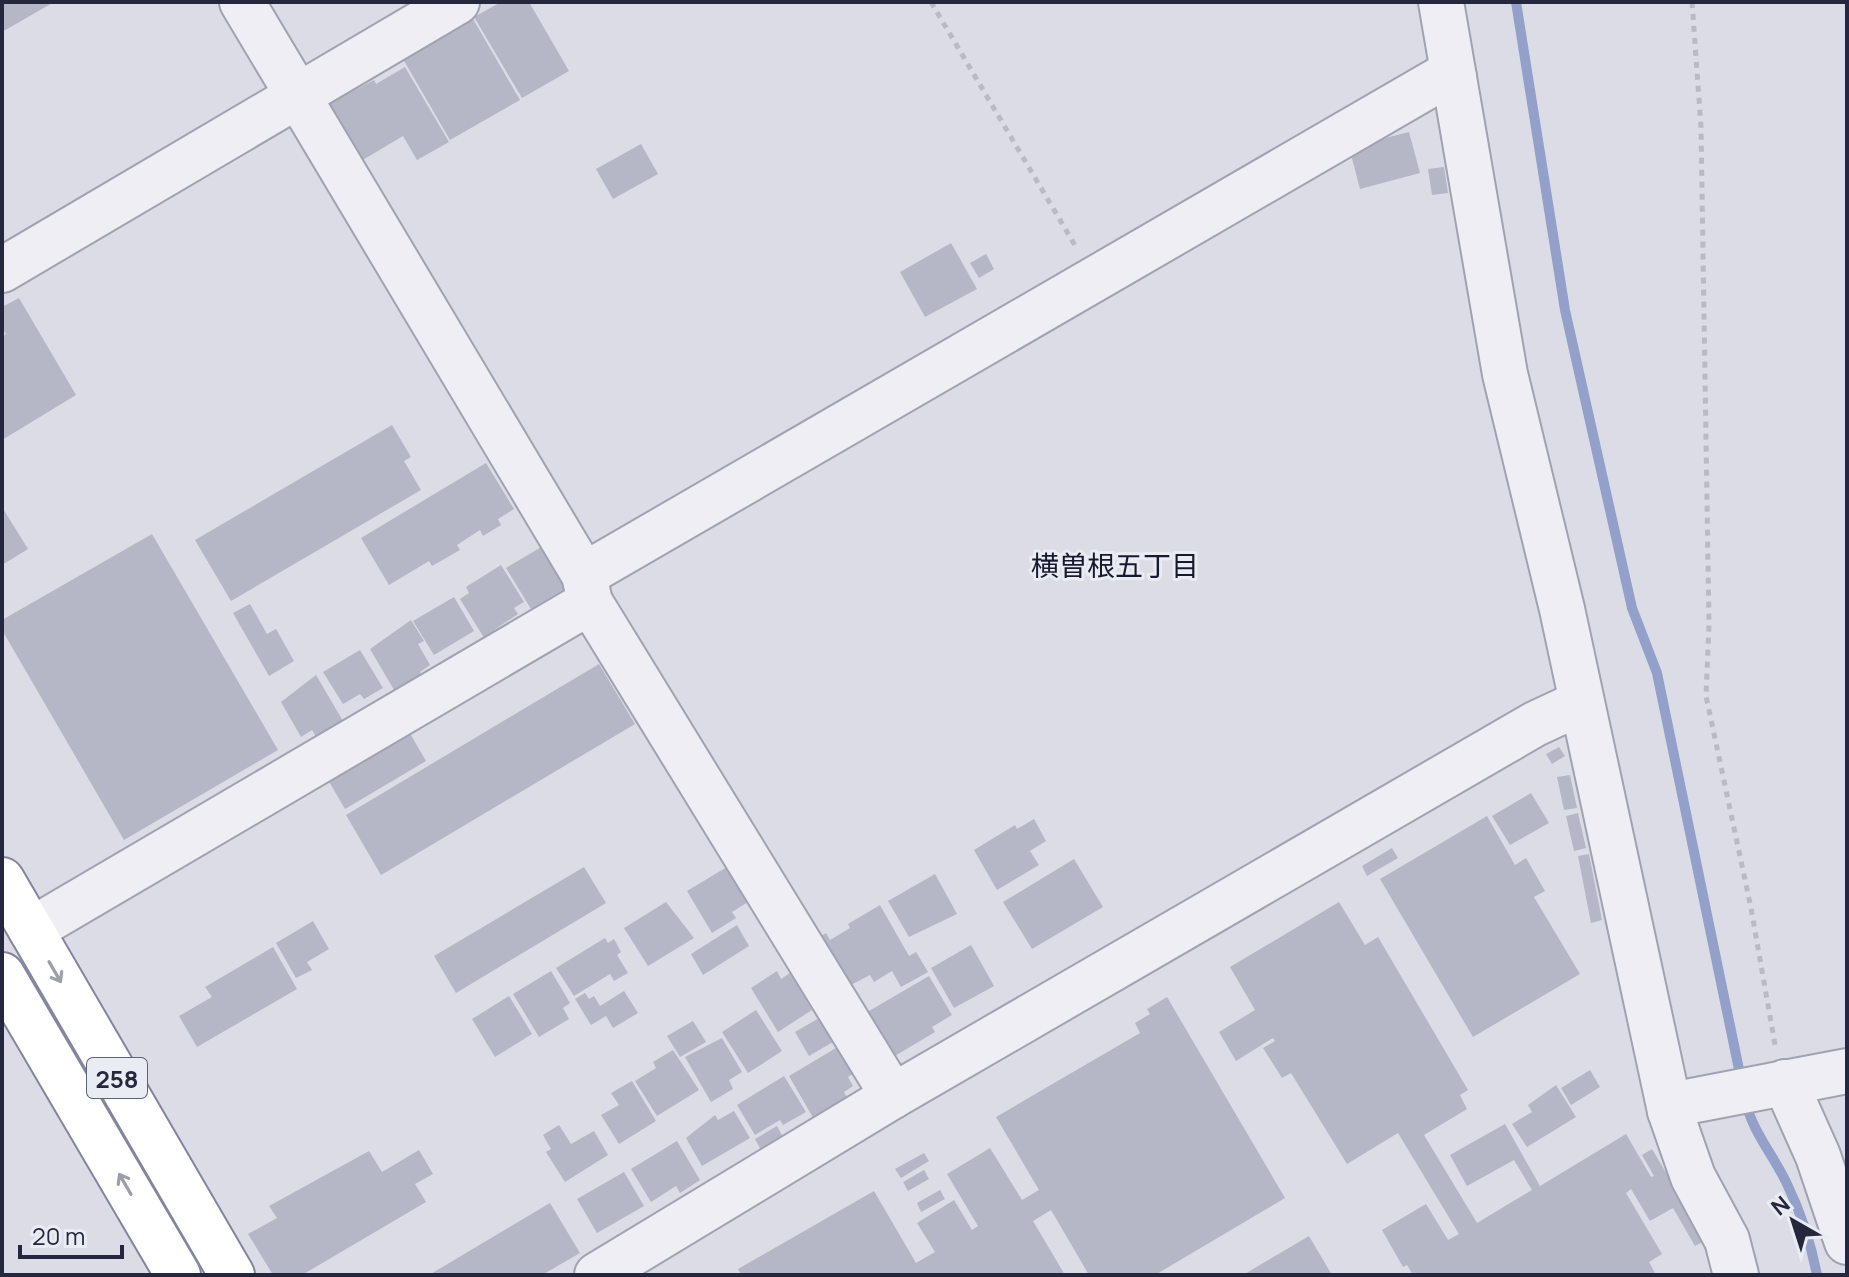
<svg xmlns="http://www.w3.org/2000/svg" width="1849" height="1277" viewBox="0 0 1849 1277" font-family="Manrope,'Noto Sans JP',sans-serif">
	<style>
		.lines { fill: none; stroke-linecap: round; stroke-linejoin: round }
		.stream { stroke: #93a0c9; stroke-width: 10 }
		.building { fill: #b5b7c6 }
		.minor-casing { stroke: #a0a2b0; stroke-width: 48 }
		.highway-casing { stroke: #82869d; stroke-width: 48 }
		.path { stroke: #b9bac4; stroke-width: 5; stroke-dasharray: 6 6; stroke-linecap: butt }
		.minor { stroke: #eeeef4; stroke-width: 44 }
		.highway { stroke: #fff; stroke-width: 44 }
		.oneway { stroke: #9c9ea8 }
		.labels { text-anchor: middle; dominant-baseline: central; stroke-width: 6; stroke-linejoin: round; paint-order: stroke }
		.shield { fill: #eaecf4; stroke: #5f6274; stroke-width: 2 }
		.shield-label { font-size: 24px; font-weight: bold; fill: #24273d }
		.neighbourhood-label { font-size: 28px; fill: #17192d; stroke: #eaecf4 }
	</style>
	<rect width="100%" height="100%" fill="#dbdce6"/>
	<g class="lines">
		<g class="stream">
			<path d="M1516,2L1565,310L1632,608L1657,673L1741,1079"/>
			<path d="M1745,1099C1752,1132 1773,1154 1787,1184C1801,1213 1811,1244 1817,1275"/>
		</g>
	</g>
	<g class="building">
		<path d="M2,2H54L2,32Z"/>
		<path d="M501,2H529L569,71L522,98L474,17Z"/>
		<path d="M473,19L520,100L450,140L403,59Z"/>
		<path d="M405,67L449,142L417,160L403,136L351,167L317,110L374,80L376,84Z"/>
		<path d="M1409,132L1420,173L1360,189L1349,147Z"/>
		<path d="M641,144L658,174L613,199L596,169Z"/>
		<path d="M1444,167L1448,193L1432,195L1428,169Z"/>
		<path d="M951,243L977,289L925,317L900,272Z"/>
		<path d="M986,254L994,269L979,278L970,263Z"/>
		<path d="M19,298L76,395L2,440V337L6,334L2,328V307Z"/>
		<path d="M392,425L411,457L404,461L421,490L231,601L195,540Z"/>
		<path d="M486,463L514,509L498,519L501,525L483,536L480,530L457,545L460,550L432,566L429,561L389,585L361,538Z"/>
		<path d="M2,507L28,549L2,565Z"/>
		<path d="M152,534L278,750L124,840L2,630V620Z"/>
		<path d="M543,546L568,587L531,609L506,568Z"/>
		<path d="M501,565L524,602L514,608L518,614L494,630L497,633L486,641L460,599L469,593L466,587Z"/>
		<path d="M454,597L474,631L434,655L413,621Z"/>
		<path d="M250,604L267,634L276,629L294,661L269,676L233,613Z"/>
		<path d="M411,620L424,641L418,644L430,665L420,672L427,684L400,700L370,649Z"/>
		<path d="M360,650L383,688L364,699L360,694L343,704L323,672Z"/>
		<path d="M599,664L635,724L381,875L346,815Z"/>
		<path d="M316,675L343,721L317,738L312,730L301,737L281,702Z"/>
		<path d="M408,730L426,761L345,809L324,773Z"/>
		<path d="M1559,747L1565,756L1552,764L1546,754Z"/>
		<path d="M1570,775L1577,808L1564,810L1557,777Z"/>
		<path d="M1531,793L1549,823L1510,845L1492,816Z"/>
		<path d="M1578,813L1586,848L1574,851L1566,816Z"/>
		<path d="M1487,816L1515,865L1526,858L1545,891L1534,897L1580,974L1473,1037L1380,879Z"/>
		<path d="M1034,819L1046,841L1030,851L1039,865L997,890L974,850L1015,825L1017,829Z"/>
		<path d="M1392,848L1398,858L1367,876L1362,866Z"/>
		<path d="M1589,854L1602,920L1591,923L1578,856Z"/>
		<path d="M1074,859L1103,907L1032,949L1003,902Z"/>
		<path d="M584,867L606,903L456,993L434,956Z"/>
		<path d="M727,867L748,902L732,912L736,918L712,933L687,891Z"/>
		<path d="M935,874L957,914L909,937L888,901Z"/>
		<path d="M666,902L694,938L648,966L624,928Z"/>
		<path d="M1339,902L1365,945L1378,937L1468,1090L1460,1095L1467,1109L1424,1135L1477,1223L1532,1190L1514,1160L1467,1186L1450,1155L1505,1124L1540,1186L1626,1134L1651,1177L1654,1176L1642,1155L1652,1149L1706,1240L1695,1246L1673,1208L1650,1221L1631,1189L1626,1193L1662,1254L1649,1262L1656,1275H1413L1407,1265L1403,1267L1382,1230L1426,1204L1448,1240L1459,1234L1398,1133L1347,1164L1291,1073L1282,1078L1263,1048L1275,1041L1273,1038L1236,1061L1219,1032L1255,1010L1230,967Z"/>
		<path d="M880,905L909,956L916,952L928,972L901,987L892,971L874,982L870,975L851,985L842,969L832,974L813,941L826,933L830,940L850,928L848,924Z"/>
		<path d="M313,921L329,949L307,962L312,970L296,978L276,943Z"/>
		<path d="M737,925L749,946L703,975L691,954Z"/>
		<path d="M605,938L608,943L614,939L621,952L617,955L628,973L614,981L610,974L574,996L556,968Z"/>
		<path d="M971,945L994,986L954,1008L931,968Z"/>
		<path d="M273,947L297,989L197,1047L179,1016L212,997L205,987Z"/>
		<path d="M551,971L570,1003L563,1008L569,1019L539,1037L513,994Z"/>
		<path d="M777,971L781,979L790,973L812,1010L778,1032L751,988Z"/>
		<path d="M929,976L952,1015L932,1027L935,1032L883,1063L857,1018Z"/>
		<path d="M624,991L638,1013L613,1028L606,1016L591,1025L575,999L585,993L589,999L594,996L600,1006Z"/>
		<path d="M509,996L532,1034L495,1057L472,1019Z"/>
		<path d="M1167,997L1285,1198L1155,1275H1089L1051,1210L1033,1221L1065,1275H741L738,1269L874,1191L916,1263L935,1252L917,1223L954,1200L972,1230L978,1226L947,1174L990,1148L1022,1200L1039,1190L996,1117L1140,1033L1135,1023L1150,1014L1147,1009Z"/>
		<path d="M756,1010L782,1051L748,1073L722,1032Z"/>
		<path d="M819,1018L833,1042L809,1056L795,1032Z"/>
		<path d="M693,1021L706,1042L680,1057L667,1036Z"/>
		<path d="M722,1038L742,1072L729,1080L733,1089L711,1102L685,1057Z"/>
		<path d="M841,1045L857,1071L848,1077L853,1086L844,1092L853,1108L819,1128L789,1076Z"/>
		<path d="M673,1050L699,1090L657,1116L635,1081L656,1068L653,1062Z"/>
		<path d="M1590,1070L1600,1087L1571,1105L1561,1088Z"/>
		<path d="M784,1076L806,1112L783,1125L780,1120L755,1135L737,1105Z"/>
		<path d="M632,1081L656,1121L619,1144L601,1115L619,1105L611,1093Z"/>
		<path d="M1556,1085L1576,1117L1527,1147L1512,1124L1532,1112L1528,1105Z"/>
		<path d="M734,1111L750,1138L702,1166L686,1138L715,1115L718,1120Z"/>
		<path d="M559,1125L571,1144L594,1131L608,1155L565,1182L546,1152L551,1149L543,1135Z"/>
		<path d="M777,1126L788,1146L766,1159L755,1139Z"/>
		<path d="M677,1141L700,1180L680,1193L676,1186L651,1202L631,1169Z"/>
		<path d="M419,1150L433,1174L415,1184L426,1202L302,1275H273L248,1234L277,1218L269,1206L369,1151L382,1172Z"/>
		<path d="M924,1153L929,1161L901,1178L895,1169Z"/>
		<path d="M924,1170L929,1179L908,1191L903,1182Z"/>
		<path d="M624,1172L644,1206L597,1233L577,1199Z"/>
		<path d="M940,1190L945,1199L921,1212L917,1203Z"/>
		<path d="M550,1203L580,1253L542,1275H429Z"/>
		<path d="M1309,1236L1332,1275H1243Z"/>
	</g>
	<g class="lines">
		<defs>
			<g id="minor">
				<path d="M242,2L584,575L590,602L893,1096"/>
				<path d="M1441,2L1505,374L1562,609L1670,1111L1693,1177L1727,1240L1736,1275"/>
				<path d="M2,270L457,2"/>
				<path d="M584,575L1440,79L1454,77"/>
				<path d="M31,930L590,602"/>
				<path d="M1785,1082L1818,1156L1847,1242"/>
				<path d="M1670,1111L1691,1101L1847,1071"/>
				<path d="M597,1275L893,1096L1535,724L1580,703"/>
			</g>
			<g id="highway">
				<path d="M2,880L232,1275"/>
				<path d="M2,975L178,1275"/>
			</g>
		</defs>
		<use href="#minor" class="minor-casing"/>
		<use href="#highway" class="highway-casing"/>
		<g class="path">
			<path d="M931,2L1076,247"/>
			<path d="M1692,2L1701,127L1709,625L1706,696L1751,908L1775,1045"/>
		</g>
		<use href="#minor" class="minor"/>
		<use href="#highway" class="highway"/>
	</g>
	<defs><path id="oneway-shaft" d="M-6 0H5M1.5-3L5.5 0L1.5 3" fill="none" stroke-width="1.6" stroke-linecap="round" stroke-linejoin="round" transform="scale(2)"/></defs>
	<g class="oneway">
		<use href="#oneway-shaft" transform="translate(55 972) rotate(60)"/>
		<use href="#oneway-shaft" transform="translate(125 1184) rotate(-120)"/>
	</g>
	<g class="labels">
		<rect class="shield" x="87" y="1058" width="60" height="40" rx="6"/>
		<g class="shield-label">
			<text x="117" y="1078">258</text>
		</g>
		<g class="neighbourhood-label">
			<text x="1115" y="565">横曽根五丁目</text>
		</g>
	</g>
	<rect width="1849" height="1277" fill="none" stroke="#24273d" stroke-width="8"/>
	<g transform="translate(1793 1221) rotate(321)" stroke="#eaecf4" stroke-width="6" paint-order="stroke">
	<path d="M0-6L14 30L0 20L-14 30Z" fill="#24273d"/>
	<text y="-12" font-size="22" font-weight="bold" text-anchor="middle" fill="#24273d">N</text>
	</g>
	<path d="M20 1245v12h102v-12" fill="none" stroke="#24273d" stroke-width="4"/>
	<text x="32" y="1245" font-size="24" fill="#24273d" stroke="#eaecf4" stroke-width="6" paint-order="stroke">20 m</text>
</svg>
